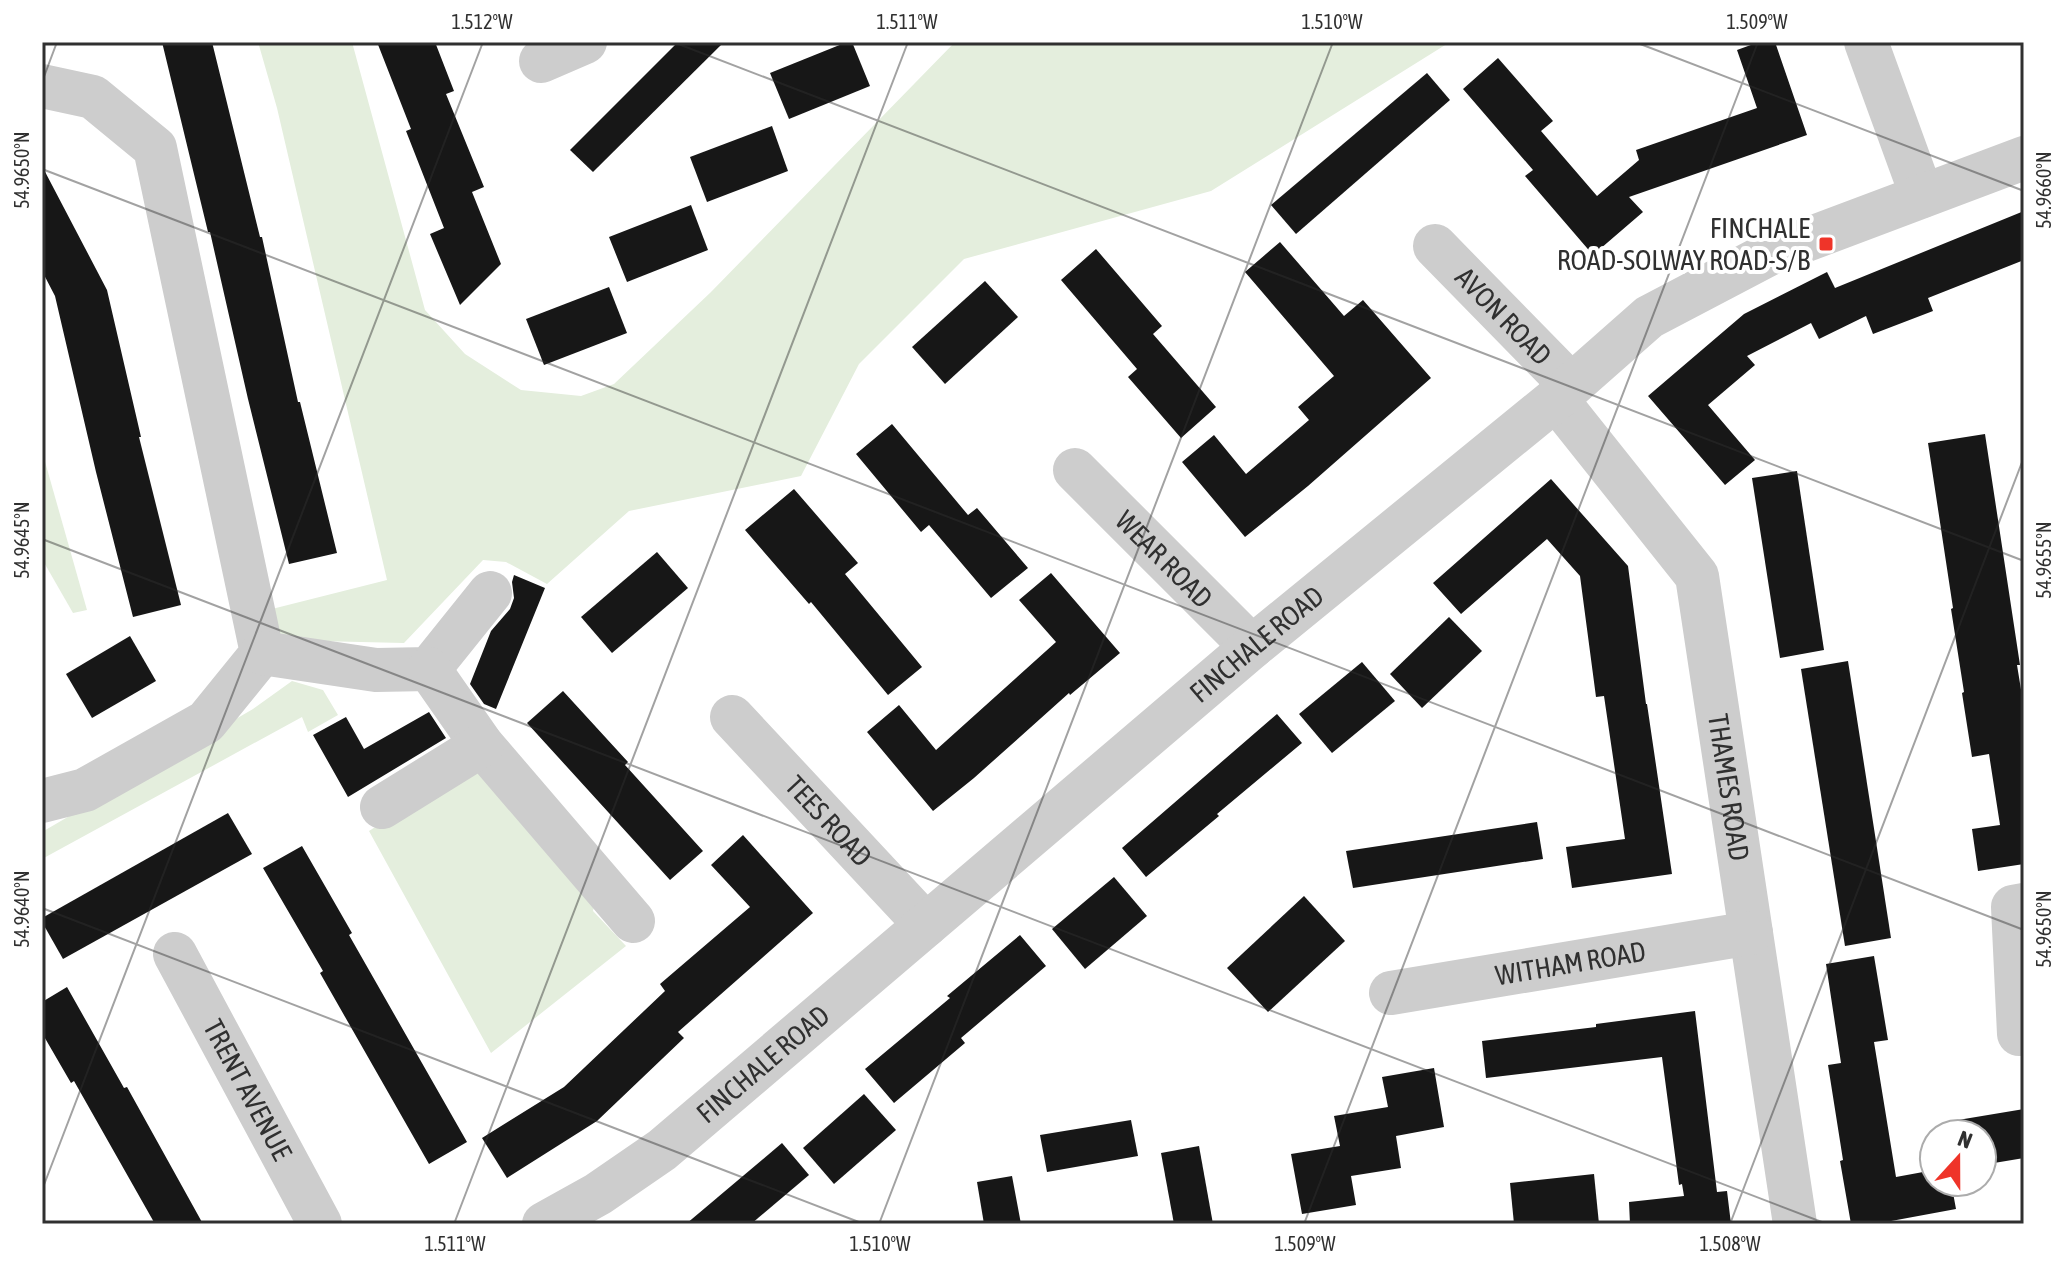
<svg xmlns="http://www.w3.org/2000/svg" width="2066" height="1266" viewBox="0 0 2066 1266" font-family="'Asap Condensed',sans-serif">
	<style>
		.green { fill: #e4eedd }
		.building { fill: #171717 }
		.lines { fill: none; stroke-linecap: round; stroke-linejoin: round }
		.minor { stroke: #cdcdcd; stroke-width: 44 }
		.ticks { fill: none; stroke: #303030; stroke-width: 2; stroke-opacity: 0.45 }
		.poi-dot { fill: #ef3429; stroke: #fff; stroke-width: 3 }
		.labels { text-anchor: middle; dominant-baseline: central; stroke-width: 8; stroke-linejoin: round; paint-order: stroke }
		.poi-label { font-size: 28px; fill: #303030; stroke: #fff; text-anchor: end }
		.street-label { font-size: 28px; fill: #303030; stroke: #fff }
		.neatline { fill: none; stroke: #303030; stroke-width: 3 }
		.ticks-label { font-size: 20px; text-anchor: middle; fill: #303030 }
	</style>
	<rect width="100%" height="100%" fill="#fff"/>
	<g class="green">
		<path d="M258,42H352L425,310L465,354L521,390L581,396L614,384L711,292L955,42H1450L1211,191L964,259L859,364L801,476L629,511L547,584L506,562L483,560L404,643L274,640L268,610L387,580L277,108Z"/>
		<path d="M42,451L87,610L73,613L42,559Z"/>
		<path d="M292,681L323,690L338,715L308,732L302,717L42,859V832L253,709Z"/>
		<path d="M474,764L597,893L593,911L626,946L491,1053L369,831Z"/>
	</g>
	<g class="building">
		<path d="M162,42H212L260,237H262L298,402H300L337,553L289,564L248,399L210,232H208Z"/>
		<path d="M377,42H435L454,91L446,94L484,187L472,192L501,264L460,305L430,234L444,228L406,131L411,129Z"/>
		<path d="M678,42H724L593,172L570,150Z"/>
		<path d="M847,42H852L870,86L789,119L770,73Z"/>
		<path d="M1759,42H1775L1807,135L1629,197L1643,212L1593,255L1525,176L1533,170L1463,89L1498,58L1553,121L1541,131L1597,196L1639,160L1636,150L1757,108L1737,50Z"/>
		<path d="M1427,73L1450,100L1296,234L1271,205Z"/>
		<path d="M772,126L788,171L707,202L690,157Z"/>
		<path d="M42,166L107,290L141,437H139L181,605L133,617L96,472L55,296L42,271Z"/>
		<path d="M691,205L708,250L627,282L609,237Z"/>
		<path d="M2024,211V260L1928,298L1933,311L1873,334L1866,316L1819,339L1811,323L1747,356L1755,365L1708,405L1755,460L1725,485L1648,396L1744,314L1827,272L1835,288Z"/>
		<path d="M1280,242L1344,316L1363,300L1431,378L1308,486L1245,537L1182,462L1214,435L1246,474L1309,420L1298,407L1334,376L1245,272Z"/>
		<path d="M1096,249L1162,326L1153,334L1216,407L1181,438L1128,377L1137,369L1061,280Z"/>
		<path d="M985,281L1018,317L945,384L912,347Z"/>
		<path d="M609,287L627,333L544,365L526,319Z"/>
		<path d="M892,424L968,515L977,508L1028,568L991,598L929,525L921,532L856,454Z"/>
		<path d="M1985,434L2020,665H2017L2024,708V864L1978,871L1972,829L2000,825L1989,754L1972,757L1962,693L1964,692L1951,609L1953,608L1928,443Z"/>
		<path d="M1797,471L1824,650L1780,658L1752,478Z"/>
		<path d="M1551,479L1628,566L1646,704H1647L1672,874L1572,888L1566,847L1625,839L1604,696L1596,697L1580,576L1547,539L1461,614L1433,583Z"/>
		<path d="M794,489L858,563L845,574L922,667L888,695L811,602L809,604L745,530Z"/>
		<path d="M657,552L688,588L612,653L581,617Z"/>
		<path d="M1051,573L1120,653L1070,695L1069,693L974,778L933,811L867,732L899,705L936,750L1056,642L1019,600Z"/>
		<path d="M514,575L545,588L496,709L484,704L470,684L491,631L510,609L514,598L512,582Z"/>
		<path d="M1449,617L1482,651L1422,708L1390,674Z"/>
		<path d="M130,636L156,681L92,718L66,674Z"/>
		<path d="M1848,661L1891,938L1845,946L1801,669Z"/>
		<path d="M1362,662L1395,701L1332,753L1299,714Z"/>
		<path d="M563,691L628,762L625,765L703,851L670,880L527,723Z"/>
		<path d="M429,712L446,738L348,797L313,735L346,717L364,749Z"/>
		<path d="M1277,714L1302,743L1217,814L1219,816L1146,877L1122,848Z"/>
		<path d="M228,813L252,854L63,959L42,922V918Z"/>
		<path d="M1537,822L1543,859L1353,888L1346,851Z"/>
		<path d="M743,835L813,913L678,1032L684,1038L597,1121L507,1178L482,1138L564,1087L665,991L660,984L750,907L711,865Z"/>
		<path d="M302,846L352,933L349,935L467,1142L429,1164L320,973L323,971L263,868Z"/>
		<path d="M1114,877L1147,916L1085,969L1052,929Z"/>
		<path d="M1304,896L1345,941L1268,1012L1227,968Z"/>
		<path d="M1020,935L1046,966L961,1038L965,1043L894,1103L865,1069L950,998L947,996Z"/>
		<path d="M1874,956L1888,1040L1874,1042L1896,1177L1934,1170V1182H1951L1956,1209L1875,1224H1851L1840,1161L1843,1160L1828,1065L1841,1063L1826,964Z"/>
		<path d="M67,987L124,1088L127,1087L203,1224H155L74,1081L71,1083L42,1033V1002Z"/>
		<path d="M1695,1011L1717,1192L1727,1191L1731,1224H1630L1629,1202L1684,1196L1682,1184L1679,1185L1662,1057L1486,1078L1482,1041L1596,1027V1024Z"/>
		<path d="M1434,1068L1444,1127L1396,1136L1401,1168L1351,1176L1356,1205L1302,1214L1291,1154L1340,1146L1334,1116L1388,1107L1382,1077Z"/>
		<path d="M864,1094L896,1130L834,1184L803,1148Z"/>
		<path d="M2024,1109V1158L1982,1165V1134H1960L1958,1120Z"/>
		<path d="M1131,1120L1138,1156L1047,1172L1040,1135Z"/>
		<path d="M782,1143L809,1175L751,1224H686Z"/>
		<path d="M1199,1146L1213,1224H1174L1161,1153Z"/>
		<path d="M1594,1174L1599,1224H1514L1510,1183Z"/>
		<path d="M1012,1176L1021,1224H984L977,1182Z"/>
	</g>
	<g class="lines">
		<g class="minor">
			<path d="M1866,42L1922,196"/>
			<path d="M541,61L585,42"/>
			<path d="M42,86L93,97L155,148L262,653L206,722L85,790L42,801"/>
			<path id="s1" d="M1435,246L1571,385"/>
			<path id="s2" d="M1556,399L1697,576L1795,1224"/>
			<path id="s3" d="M1075,470L1252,647"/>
			<path d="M262,653L376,670L429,669L490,593"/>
			<path d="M429,669L482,745L633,921"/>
			<path id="s4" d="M732,717L926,925"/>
			<path d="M382,807L482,745"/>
			<path id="s5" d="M175,954L320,1224"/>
			<path id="s6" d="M1391,993L1751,933"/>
			<path d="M2019,1034L2013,907L2024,905"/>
			<path id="s7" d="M544,1224L598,1194L662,1150L1252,647L1556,399L1649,317L1769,254L2024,158"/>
		</g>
	</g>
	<path class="ticks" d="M673,42L2024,561M1635,42L2024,191M42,82L57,42M42,169L2024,930M42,539L1827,1224M42,908L864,1224M42,1190L483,42M454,1224L908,42M879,1224L1333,42M1304,1224L1758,42M1730,1224L2024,457"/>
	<rect class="poi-dot" x="1818" y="236" width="16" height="16" rx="4"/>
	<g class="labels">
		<g class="poi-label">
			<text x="1810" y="228">FINCHALE<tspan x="1810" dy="32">ROAD-SOLWAY ROAD-S/B</tspan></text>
		</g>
		<g class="street-label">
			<text stroke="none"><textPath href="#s1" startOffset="98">AVON ROAD</textPath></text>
			<text stroke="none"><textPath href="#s3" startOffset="126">WEAR ROAD</textPath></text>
			<text stroke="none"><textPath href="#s7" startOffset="920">FINCHALE ROAD</textPath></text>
			<text stroke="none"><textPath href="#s2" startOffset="440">THAMES ROAD</textPath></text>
			<text stroke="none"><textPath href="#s4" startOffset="142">TEES ROAD</textPath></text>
			<text stroke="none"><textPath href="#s6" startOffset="182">WITHAM ROAD</textPath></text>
			<text stroke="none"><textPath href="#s7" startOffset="272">FINCHALE ROAD</textPath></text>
			<text stroke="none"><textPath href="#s5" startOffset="154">TRENT AVENUE</textPath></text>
		</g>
	</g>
	<rect width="2066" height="1266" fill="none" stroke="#ffffff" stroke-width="88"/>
	<g transform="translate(1958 1158) rotate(21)"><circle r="38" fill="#ffffff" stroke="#acacac" stroke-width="2"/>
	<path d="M0-6L14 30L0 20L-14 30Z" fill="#ef3429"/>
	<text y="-12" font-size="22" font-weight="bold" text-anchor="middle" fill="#303030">N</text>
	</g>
	<rect x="44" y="44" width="1978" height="1178" class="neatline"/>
	<g class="ticks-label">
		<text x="482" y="29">1.512°W</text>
		<text x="907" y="29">1.511°W</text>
		<text x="1332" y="29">1.510°W</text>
		<text x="1757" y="29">1.509°W</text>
		<text transform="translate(22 170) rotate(-90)" y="7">54.9650°N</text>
		<text transform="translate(2044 190) rotate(-90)" y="7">54.9660°N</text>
		<text transform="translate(22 540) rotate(-90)" y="7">54.9645°N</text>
		<text transform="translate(2044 560) rotate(-90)" y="7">54.9655°N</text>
		<text transform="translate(22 909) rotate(-90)" y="7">54.9640°N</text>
		<text transform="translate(2044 929) rotate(-90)" y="7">54.9650°N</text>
		<text x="455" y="1251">1.511°W</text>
		<text x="880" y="1251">1.510°W</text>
		<text x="1305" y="1251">1.509°W</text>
		<text x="1730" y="1251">1.508°W</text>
	</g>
</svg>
